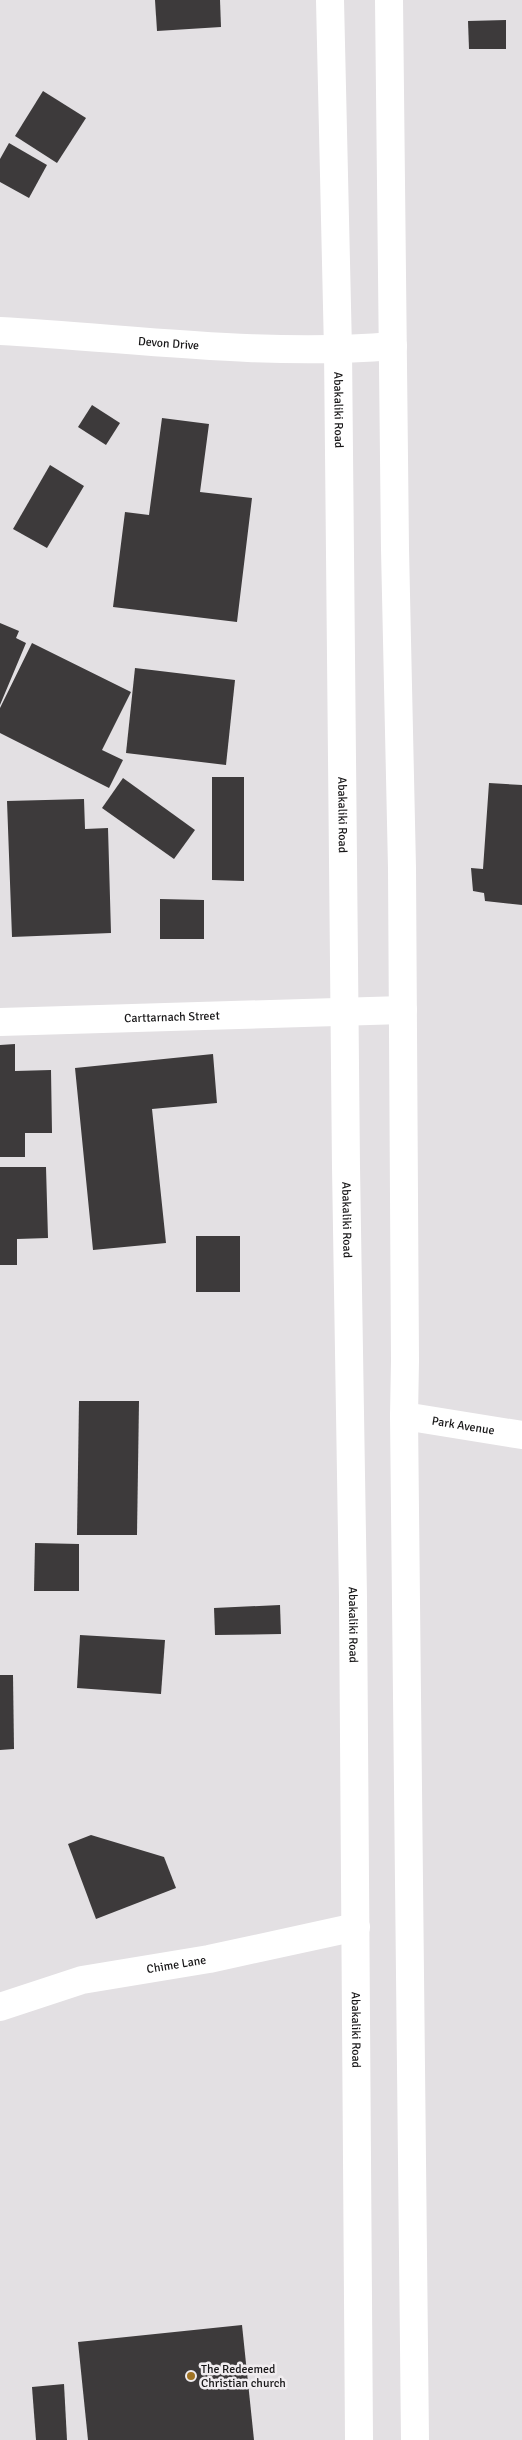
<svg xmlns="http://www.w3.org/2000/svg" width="522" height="2440" viewBox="0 0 522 2440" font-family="Signika,sans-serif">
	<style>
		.building { fill: #3d3a3b }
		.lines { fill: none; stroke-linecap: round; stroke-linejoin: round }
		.street { stroke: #fff; stroke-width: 28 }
		.secondary { stroke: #fff; stroke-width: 28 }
		.primary { stroke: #fff; stroke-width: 28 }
		.poi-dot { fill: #a07425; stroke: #f1edf0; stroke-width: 2 }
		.labels { text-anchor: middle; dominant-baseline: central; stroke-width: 5; stroke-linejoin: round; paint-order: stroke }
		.street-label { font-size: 12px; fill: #171617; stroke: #f1edf0 }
		.poi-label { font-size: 12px; fill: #171617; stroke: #f1edf0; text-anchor: start }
	</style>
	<rect width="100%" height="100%" fill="#e3e0e3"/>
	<g class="building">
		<path d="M155,0H220L221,27L157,31Z"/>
		<path d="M506,20V49H469L468,21Z"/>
		<path d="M43,91L86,118L57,163L15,136Z"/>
		<path d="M9,143L47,165L29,198L0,182V159Z"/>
		<path d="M92,405L120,423L106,445L78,427Z"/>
		<path d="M162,418L209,424L200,492L252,498L237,622L113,607L125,512L149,515Z"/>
		<path d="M50,465L84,486L47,548L13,529Z"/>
		<path d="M0,623L19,631L16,638L26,643L0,705Z"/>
		<path d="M32,643L131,692L102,750L123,760L109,788L0,733V708Z"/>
		<path d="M135,668L235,680L226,765L126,753Z"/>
		<path d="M212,777H244V881L212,880Z"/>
		<path d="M123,778L195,830L174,859L102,808Z"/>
		<path d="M489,783L522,785V905L485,901L484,893L473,891L471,868L483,869Z"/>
		<path d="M84,799L85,829L108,828L111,933L12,937L7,801Z"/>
		<path d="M160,899L204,900V939H160Z"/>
		<path d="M15,1044V1071L51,1070L52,1133H25V1157H0V1045Z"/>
		<path d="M213,1054L217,1103L152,1109L166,1243L93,1250L75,1068Z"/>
		<path d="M0,1167H46L48,1238L17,1239V1265H0Z"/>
		<rect x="196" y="1236" width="44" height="56"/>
		<path d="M79,1401H139L137,1535H77Z"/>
		<path d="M35,1543L79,1544V1591H34Z"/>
		<path d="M280,1605L281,1634L215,1635L214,1608Z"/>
		<path d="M80,1635L165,1640L161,1694L77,1688Z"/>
		<path d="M0,1675H13L14,1749L0,1750Z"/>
		<path d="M91,1835L164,1857L176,1888L96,1919L68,1844Z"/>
		<path d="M242,2325L254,2440H88L78,2342Z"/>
		<path d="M64,2384L67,2440H36L32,2387Z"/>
	</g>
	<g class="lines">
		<g class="street">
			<path id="s1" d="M0,331C130,338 263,357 393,346"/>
			<path id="s2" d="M0,1022L403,1010"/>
			<path id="s3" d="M0,2007L82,1980L209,1959L356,1927"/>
		</g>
		<path class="secondary" id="s4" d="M404,1416L522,1435"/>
		<g class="primary">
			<path id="s5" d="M330,0L338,350L346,1167L353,1597L359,2440"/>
			<path d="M389,0L395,549L402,868L405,1361L404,1416L415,2440"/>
		</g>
	</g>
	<circle class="poi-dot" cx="191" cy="2376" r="5"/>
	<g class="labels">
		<g class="street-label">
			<text stroke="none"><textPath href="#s1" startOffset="169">Devon Drive</textPath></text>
			<text stroke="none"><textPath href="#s5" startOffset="410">Abakaliki Road</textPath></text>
			<text stroke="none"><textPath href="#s5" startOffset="815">Abakaliki Road</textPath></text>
			<text stroke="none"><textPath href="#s2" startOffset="172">Carttarnach Street</textPath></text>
			<text stroke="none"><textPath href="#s5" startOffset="1220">Abakaliki Road</textPath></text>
			<text stroke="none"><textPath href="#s4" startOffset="60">Park Avenue</textPath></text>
			<text stroke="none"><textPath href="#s5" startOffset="1625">Abakaliki Road</textPath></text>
			<text stroke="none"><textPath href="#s3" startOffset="182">Chime Lane</textPath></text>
			<text stroke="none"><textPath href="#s5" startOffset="2030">Abakaliki Road</textPath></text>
		</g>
		<g class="poi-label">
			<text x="201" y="2369">The Redeemed<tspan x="201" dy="14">Christian church</tspan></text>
		</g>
	</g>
</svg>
